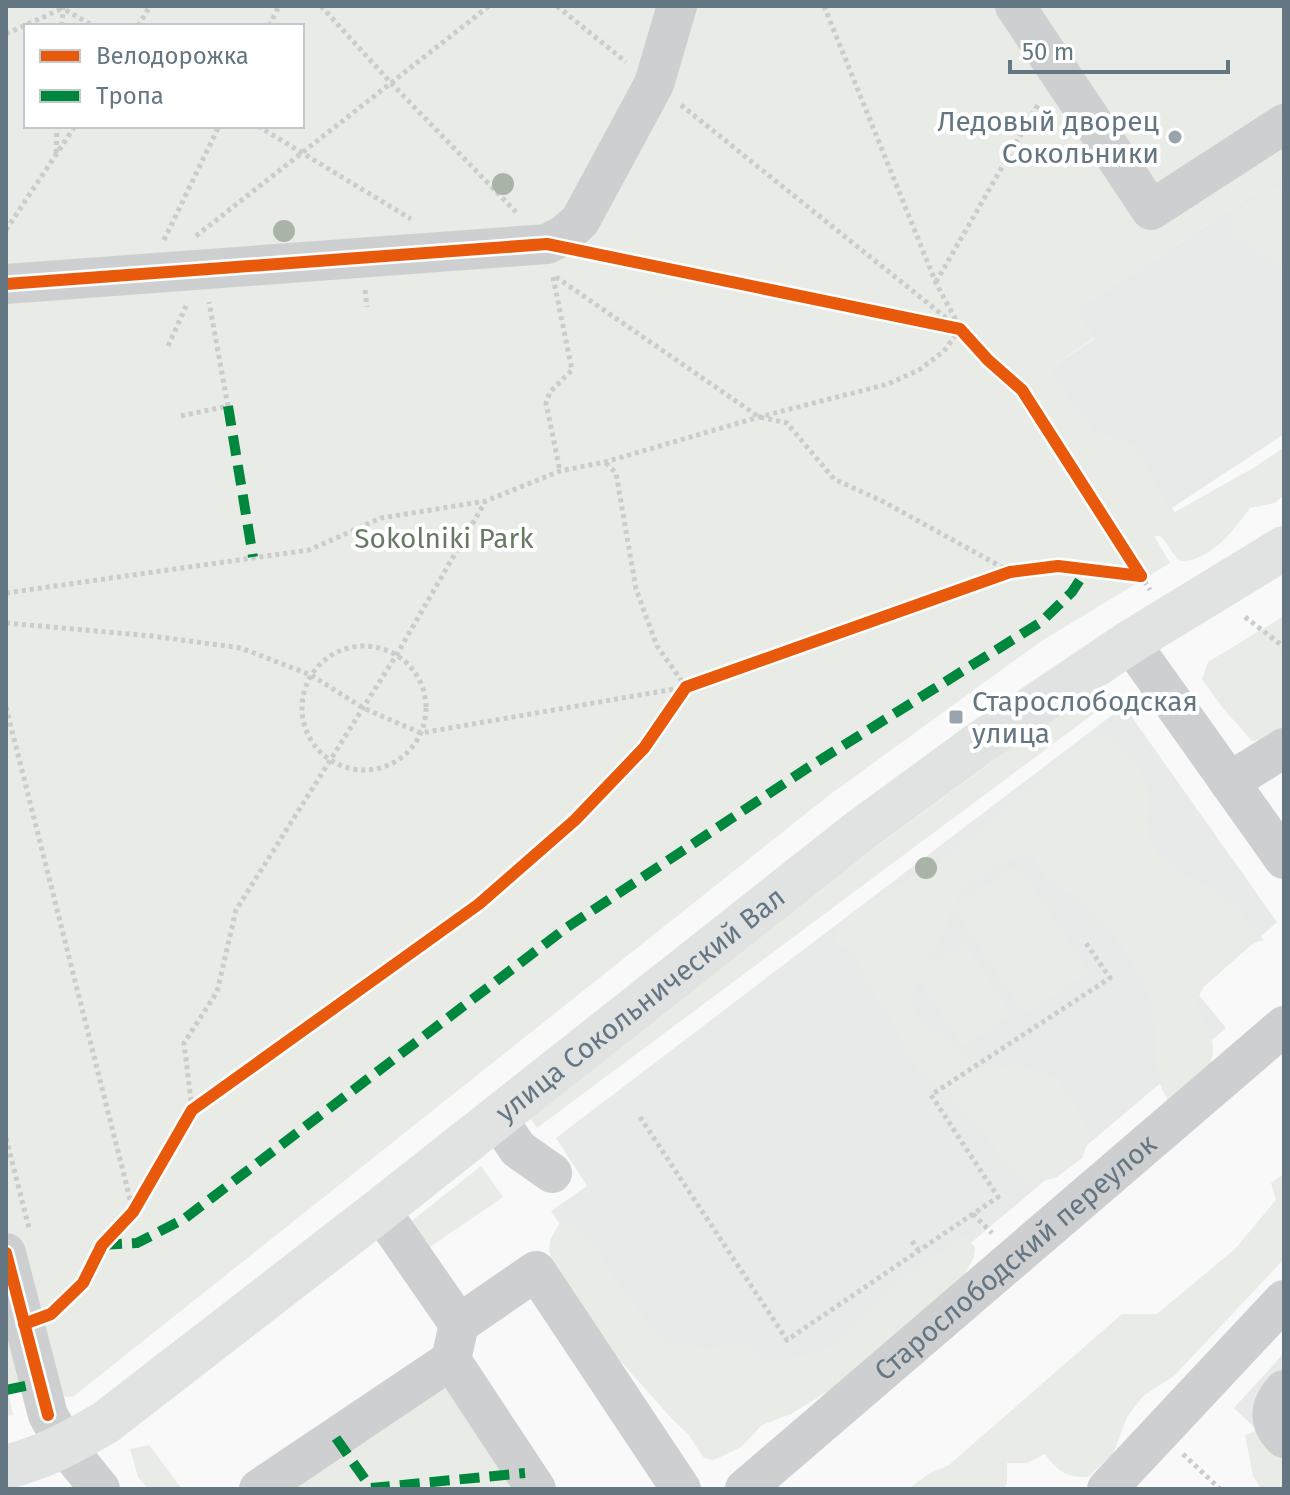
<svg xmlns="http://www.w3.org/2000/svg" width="1290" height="1495" viewBox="0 0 1290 1495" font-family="'Fira Sans',sans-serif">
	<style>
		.built { fill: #e8e9e9 }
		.green { fill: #e8ebe6; fill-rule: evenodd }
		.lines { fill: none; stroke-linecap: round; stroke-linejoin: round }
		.path { stroke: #cbcccd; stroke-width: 5; stroke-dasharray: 4 4; stroke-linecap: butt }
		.minor { stroke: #cecfd0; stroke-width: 40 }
		.major { stroke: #e1e2e2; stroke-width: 44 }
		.quiet { stroke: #00873e; stroke-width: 10; stroke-dasharray: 20 10; stroke-linecap: butt }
		.cycleway-casing { stroke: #fff; stroke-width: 17 }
		.cycleway { stroke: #e8590c; stroke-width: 12 }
		.tree { fill: #a9b3a7 }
		.poi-dot { fill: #99a4ac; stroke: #fff; stroke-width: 3 }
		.labels { text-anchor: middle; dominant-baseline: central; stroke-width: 8; stroke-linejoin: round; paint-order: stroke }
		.poi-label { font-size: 28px; fill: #657683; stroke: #fff; text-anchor: end }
		.park-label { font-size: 28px; fill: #687a64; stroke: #fff }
		.street-label { font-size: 28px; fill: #657683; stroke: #fff }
	</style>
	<rect width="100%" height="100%" fill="#f9f9f9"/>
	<g class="built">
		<path d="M1284,175V434L1146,525L1045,371L1094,339L1076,310Z"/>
		<path d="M1124,706L1277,922L1197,993L1226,1028L712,1461L551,1211L587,1186L556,1138Z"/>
		<path d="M1284,1353V1456L1234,1408Z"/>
	</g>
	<g class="green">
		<path d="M6,6H1284V175L1076,310L1094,338L1051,367L1074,408L1094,430L1134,444L1163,497L1175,512L1255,467L1284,447V495L1275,503L1250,508C1234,530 1211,561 1181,561C1171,555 1169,543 1160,536H1154L1170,563L1040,642L828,796L74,1396L66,1397L39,1378L7,1386L13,1415L6,1416ZM26,26H302V126H26Z"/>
		<path d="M1277,185L1284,189V275L1273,262L1233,235L1231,214Z"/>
		<path d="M1284,616V729L1273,737L1252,741L1222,707L1202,679L1208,662Z"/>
		<path d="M1101,689L1116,697L537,1128L528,1115L708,970L1064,709L1067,711Z"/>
		<path d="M1097,732C1120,739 1147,772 1149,796C1150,811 1145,832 1152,845C1165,869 1201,880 1222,895C1239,907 1251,925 1264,940C1238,947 1206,975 1197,1001C1200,1014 1207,1025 1211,1037C1221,1069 1192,1085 1169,1101C1147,1069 1158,1039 1151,1005C1144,971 1104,920 1077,899C1068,892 1054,887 1046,879C1038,871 1039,861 1029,854C1003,860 965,882 953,907L1018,864L1089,972L1024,1015L953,907L942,936L924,968L965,942L1012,1015L963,1047L919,980L913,992L912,1003L915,1012L921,1020L970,1057L998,1067L1018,1065L1056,1077L1079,1110L1086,1128L1089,1139L1082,1158L1057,1177L1036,1183L1025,1182L1016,1176L985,1136L917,1069L905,1051L888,1014L865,981L857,961L851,953L833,941C839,916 871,902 891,890C911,878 932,868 950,855C1001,815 1043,770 1097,732Z"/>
		<path d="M481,1166L503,1197L421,1253L404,1227Z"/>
		<path d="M1284,1174V1259L1174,1376L1143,1396L1127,1417L1113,1454L1088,1477C1066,1477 1058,1472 1045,1454L1027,1463H1007V1484L1004,1489H913L912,1486L930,1473L949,1465L1122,1314H1157L1235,1249L1276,1200L1271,1183Z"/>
		<path d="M560,1222H570L594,1243L609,1270L659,1337L668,1342L711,1348L741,1341L750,1347L755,1355L764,1360L775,1362L828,1348L895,1284L965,1234L975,1247L974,1257L960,1283L835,1387L791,1414L762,1425L741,1447L714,1460L704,1458L688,1434L673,1420L606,1345L555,1271L549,1251L550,1240Z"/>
		<path d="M429,1383L458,1391L524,1489H274Z"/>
		<path d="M1255,1431C1286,1448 1284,1456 1284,1489H1261L1253,1476L1245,1435Z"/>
		<path d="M149,1445L182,1489H148L138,1477L130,1449Z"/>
	</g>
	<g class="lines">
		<g class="path">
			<path d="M59,6L93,26"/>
			<path d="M321,6L391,83L516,212"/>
			<path d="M557,6L626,62"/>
			<path d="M824,6L936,283L958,324"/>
			<path d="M62,26L63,8"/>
			<path d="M138,26L150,6"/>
			<path d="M269,26L279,6"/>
			<path d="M6,34L63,8"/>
			<path d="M681,105L960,329L988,360L1022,390L1150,590"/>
			<path d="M258,126L411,219"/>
			<path d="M56,153L57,126"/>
			<path d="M6,230L75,126"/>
			<path d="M196,236L489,6"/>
			<path d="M164,240L219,126"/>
			<path d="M593,254L959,328"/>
			<path d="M553,277L572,370L550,392L546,403L560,471"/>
			<path d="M556,277L759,417L787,423L834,479L884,502L1009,571"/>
			<path d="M936,282L1039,103"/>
			<path d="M365,290L367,307"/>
			<path d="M168,346L187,304"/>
			<path d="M181,416L228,406L209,302"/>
			<path d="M6,593L309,550L381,518L486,501L560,471L605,462L759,417L888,384L919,370L944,351L960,329"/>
			<path d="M1245,617L1284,647"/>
			<path d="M6,623L152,636L241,648L311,675L363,708L421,733L686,687L657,646L636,589L616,473L605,462"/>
			<circle cx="364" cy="708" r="62"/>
			<path d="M6,707L133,1211"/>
			<path d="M192,1109L184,1043L217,992L236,910L397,654L485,502"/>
			<path d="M640,1117L787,1340L998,1197L931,1095L1110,978L1084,940"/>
			<path d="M6,1138L29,1228"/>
			<path d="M973,1214L992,1233"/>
			<path d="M912,1241L918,1250"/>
			<path d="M55,1310L83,1283L102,1245L133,1212L192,1110L479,904L575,820L644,748L686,687L1010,572L1058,566L1141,576"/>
			<path d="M1183,1454L1220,1489"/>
		</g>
		<g class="minor">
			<path d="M1015,6L1151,210L1284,124"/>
			<path d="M6,284L547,244L564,235L580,221L654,84L677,6"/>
			<path d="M1130,642L1284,859"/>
			<path d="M1229,782L1284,748"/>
			<path d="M496,1117L518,1149L552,1173"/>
			<path d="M380,1210L459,1324L451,1360L536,1489"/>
			<path d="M6,1253L48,1415L65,1446L100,1489"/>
			<path d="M459,1324L536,1271L681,1489"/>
			<path d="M1284,1390C1269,1407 1268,1422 1284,1438"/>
			<path d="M259,1489L451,1360"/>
			<path id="s1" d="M745,1489L1284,1026"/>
			<path d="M1107,1489L1284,1300"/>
		</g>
		<path class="major" id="s2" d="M6,1467C43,1458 74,1441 106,1422L380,1210L857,833L977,745L1130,642L1284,548"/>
		<g class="quiet">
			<path d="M228,406L253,557"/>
			<path d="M102,1245L137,1243L184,1219L566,928L809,767L1041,622L1072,592L1087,569"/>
			<path d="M6,1390L40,1383"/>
			<path d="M336,1438L371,1488L525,1473"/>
		</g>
		<defs>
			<g id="cycleway">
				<path d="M6,284L547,244L960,329L988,360L1022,390L1141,576"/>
				<path d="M6,1253L48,1415"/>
				<path d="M24,1324L51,1314L83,1283L102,1245L133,1212L192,1110L479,904L575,820L644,748L686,687L1010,572L1058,566L1141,576"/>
			</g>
		</defs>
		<use href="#cycleway" class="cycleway-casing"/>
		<use href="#cycleway" class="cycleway"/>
	</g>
	<g class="tree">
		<circle cx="503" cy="184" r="11"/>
		<circle cx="284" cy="231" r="11"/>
		<circle cx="926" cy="868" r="11"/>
	</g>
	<g class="poi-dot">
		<circle cx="1175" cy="137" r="8"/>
		<rect x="948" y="709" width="16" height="16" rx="4"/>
	</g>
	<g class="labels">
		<g class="poi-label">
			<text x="1159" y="121">Ледовый дворец<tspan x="1159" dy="32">Сокольники</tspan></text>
			<text x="972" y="701" text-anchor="start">Старослободская<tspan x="972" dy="32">улица</tspan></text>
		</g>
		<g class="park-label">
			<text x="444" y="538">Sokolniki Park</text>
		</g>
		<g class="street-label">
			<text stroke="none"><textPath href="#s2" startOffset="788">улица Сокольнический Вал</textPath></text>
			<text stroke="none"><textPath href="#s1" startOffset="356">Старослободский переулок</textPath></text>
		</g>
	</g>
	<rect width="1290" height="1495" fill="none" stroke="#657683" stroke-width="16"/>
	<rect x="24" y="24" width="280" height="104" fill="#ffffff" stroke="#c1c8cd" stroke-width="2"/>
	<rect x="40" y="50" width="40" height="12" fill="#e8590c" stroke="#c1c8cd" stroke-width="2"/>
	<text x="96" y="64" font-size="24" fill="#657683">Велодорожка</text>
	<rect x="40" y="90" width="40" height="12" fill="#00873e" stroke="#c1c8cd" stroke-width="2"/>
	<text x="96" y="104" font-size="24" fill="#657683">Тропа</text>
	<path d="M1010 60v12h218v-12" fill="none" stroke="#657683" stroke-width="4"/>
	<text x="1022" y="60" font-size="24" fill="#657683" stroke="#ffffff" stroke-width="6" paint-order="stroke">50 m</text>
</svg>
